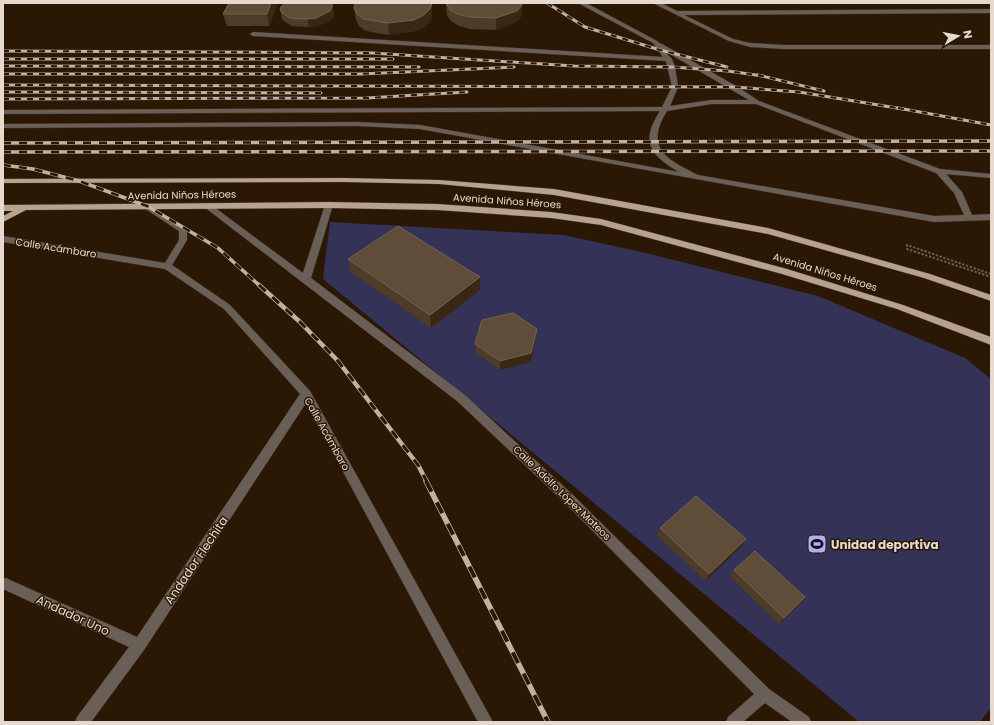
<svg xmlns="http://www.w3.org/2000/svg" width="994" height="725" viewBox="0 0 994 725" font-family="Poppins,sans-serif">
	<style>
		.green { fill: #353257 }
		.lines { fill: none; stroke-linecap: round; stroke-linejoin: round }
		.minor-casing { stroke: #443321; stroke-width: 1 }
		.major-casing { stroke: #443321; stroke-width: 1 }
		.path { stroke: #6a5a49; stroke-width: 2; stroke-dasharray: 2.5 1.5; stroke-linecap: butt }
		.minor { fill: #695f56; fill-rule: evenodd }
		.major { fill: #b6a28e; fill-rule: evenodd }
		.rail-far3-casing { stroke: #bfb1a4; stroke-width: 3 }
		.rail-far2-casing { stroke: #bfb1a4; stroke-width: 3.5 }
		.rail-far1-casing { stroke: #bfb1a4; stroke-width: 4.5 }
		.rail-casing { stroke: #bfb1a4; stroke-width: 5.5 }
		.rail-far3 { stroke: #2a1805; stroke-width: 2; stroke-dasharray: 6; stroke-linecap: butt }
		.rail-far2 { stroke: #2a1805; stroke-width: 2.5; stroke-dasharray: 8; stroke-linecap: butt }
		.rail-far1 { stroke: #2a1805; stroke-width: 3; stroke-dasharray: 9; stroke-linecap: butt }
		.rail { stroke: #2a1805; stroke-width: 4; stroke-dasharray: 12; stroke-linecap: butt }
		.wall { fill: #4e3c28 }
		.shaded-wall { fill: #392613 }
		.building { fill: #5f4d3a; stroke: #746351 }
		.labels { text-anchor: middle; dominant-baseline: central; stroke-width: 3; stroke-linejoin: round; paint-order: stroke }
		.street-label { font-size: 10px; fill: #e6dace; stroke: #2a1805 }
		.near-poi-label { font-size: 12px; font-weight: bold; fill: #e6dace; stroke: #2a1805; text-anchor: start }
		.near-street-label { font-size: 12px; fill: #e6dace; stroke: #2a1805 }
	</style>
	<rect width="100%" height="100%" fill="#2a1805"/>
	<path class="green" d="M330,222L564,235L650,254L818,296L965,358L991,379V708L980,722H859L323,279Z"/>
	<g class="lines">
		<defs>
			<g id="minor">
				<path d="M578,3H586L657,41L659,43L662,44L736,86L759,101L940,169L991,174V178L946,174L962,192L972,215L991,214V220L934,222L420,129L357,126L3,128V124L357,122L420,125L679,172C650,155 640,142 660,111L3,114V110L662,107L672,87L666,61L253,36L250,34L253,32L663,57L653,43ZM663,50L749,100H712L670,106L678,87L675,67L672,59ZM712,104H756L936,173L954,193L964,215L934,216L698,175C666,159 644,148 667,111Z"/>
				<path d="M653,3H661L677,11L991,9V13L684,15L733,39L750,43L784,45H991V49H784L750,47L729,41Z"/>
				<path d="M329,202L333,205L311,278L465,395L573,495L769,689L809,717L811,722H792L765,703L743,722H726L728,717L754,694L565,503L457,401L203,206L204,204H210L303,273L325,205Z"/>
				<path d="M147,203L187,230V240L172,265L230,305L310,391L493,722H478L306,403L144,650L91,722H75L77,717L129,647L3,589V579L6,578L10,580L137,637L300,394L224,309L165,269L3,242V236L165,263L179,240V231L144,208L143,206L144,204Z"/>
			</g>
			<g id="major">
				<path d="M344,178L439,180L554,189L768,228L930,274L991,295V301L924,278L768,234L554,195L439,184L344,182L3,183V179Z"/>
				<path d="M329,202L437,204L551,212L601,219L787,269L903,305L991,337V345L897,309L782,274L601,225L551,218L437,210L329,208L26,210L3,222V216L13,211H3V205Z"/>
			</g>
		</defs>
		<use href="#minor" class="minor-casing"/>
		<use href="#major" class="major-casing"/>
		<path class="path" d="M991,274L907,245V249L991,277"/>
		<use href="#minor" class="minor"/>
		<use href="#major" class="major"/>
		<defs>
			<g id="rail-far3">
				<path d="M547,3L585,27L660,50L727,67"/>
				<path d="M3,51L372,53L574,66L672,67L728,71L763,76"/>
				<path d="M3,59H393"/>
				<path d="M3,66L419,67"/>
				<path d="M3,74H360L514,67"/>
				<path d="M758,75L824,91"/>
				<path d="M3,85L734,87L799,92L903,109"/>
				<path d="M3,92L321,93"/>
				<path d="M3,99L367,98L467,92"/>
				<path d="M898,108L991,125"/>
			</g>
			<g id="rail-far2">
				<path d="M3,143L991,141"/>
				<path d="M3,152L991,151"/>
				<path d="M3,165L33,169L79,181L147,206L218,248L260,286"/>
			</g>
			<path id="rail-far1" d="M259,285L300,322L338,361L418,465L427,482"/>
			<path id="rail" d="M426,481L548,722"/>
		</defs>
		<use href="#rail-far3" class="rail-far3-casing"/>
		<use href="#rail-far2" class="rail-far2-casing"/>
		<use href="#rail-far1" class="rail-far1-casing"/>
		<use href="#rail" class="rail-casing"/>
		<use href="#rail-far3" class="rail-far3"/>
		<use href="#rail-far2" class="rail-far2"/>
		<use href="#rail-far1" class="rail-far1"/>
		<use href="#rail" class="rail"/>
	</g>
	<g class="wall">
		<path d="M229,3H278L269,26H227L223,14Z"/>
		<path d="M446,3H522L521,17L516,22L496,30L470,29L459,26L451,21L447,15Z"/>
		<path d="M354,8L432,15L430,21L425,27L415,31L389,35L366,31L359,26L356,20Z"/>
		<path d="M334,11V16L331,20L318,26L309,27L292,26L282,20L281,12Z"/>
		<path d="M348,259L480,290L431,328L351,272Z"/>
		<path d="M537,329L536,338L531,362L500,370L476,353L475,344Z"/>
		<path d="M660,528L742,546L706,581L657,536Z"/>
		<path d="M734,570L805,597L800,604L779,624L730,577Z"/>
	</g>
	<g class="shaded-wall">
		<path d="M271,3H278L269,26L267,14Z"/>
		<path d="M332,3L334,16L331,20L318,26L309,27L307,19Z"/>
		<path d="M432,3V15L430,21L425,27L415,31L389,35L388,23Z"/>
		<path d="M522,3V11L521,17L516,22L496,30V18Z"/>
		<path d="M480,277V290L431,328L430,315Z"/>
		<path d="M537,329L536,338L531,362L500,370V361Z"/>
		<path d="M746,539L742,546L706,581L709,574Z"/>
		<path d="M805,597L800,604L779,624L784,618Z"/>
	</g>
	<g class="building">
		<path d="M229,3H271L267,14H223Z"/>
		<path d="M285,3H332V7L330,11L316,18L307,19L290,18L281,12L280,8Z"/>
		<path d="M355,3H432L430,9L424,15L414,20L388,23L364,19L357,14L354,8Z"/>
		<path d="M446,3H522V5L517,11L496,18L469,17L458,14L450,10Z"/>
		<path d="M398,226L480,277L430,315L348,259Z"/>
		<path d="M513,313L537,329L531,353L500,361L475,344L482,320Z"/>
		<path d="M696,496L746,539L709,574L660,528Z"/>
		<path d="M755,551L805,597L784,618L734,570Z"/>
	</g>
	<defs>
		<symbol id="stadium-square" viewBox="-11 -11 22 22"><rect x="-9" y="-9" width="18" height="18" rx="4" fill="#b1adfa" stroke="#2a1805"/><path d="M0-5a6.5 5 0 1 0 0 10a6.5 5 0 1 0 0-10ZM-3.5-1.8h7v3.6h-7Z" fill="#111"/></symbol>
	</defs>
	<g fill-rule="evenodd">
		<use href="#stadium-square" x="806" y="533" width="22" height="22"/>
	</g>
	<g class="labels">
		<g class="street-label">
			<text transform="translate(182 195) rotate(-1)">Avenida Niños Héroes</text>
			<text transform="translate(507 201) rotate(4)">Avenida Niños Héroes</text>
			<text transform="translate(56 248) rotate(9)">Calle Acámbaro</text>
			<text transform="translate(825 272) rotate(17)">Avenida Niños Héroes</text>
			<text transform="translate(327 434) rotate(61)">Calle Acámbaro</text>
			<text transform="translate(562 493) rotate(44)">Calle Adolfo López Mateos</text>
		</g>
		<g class="near-poi-label">
			<text x="831" y="544">Unidad deportiva</text>
		</g>
		<g class="near-street-label">
			<text transform="translate(196 560) rotate(-56)">Andador Flechita</text>
			<text transform="translate(73 615) rotate(25)">Andador Uno</text>
		</g>
	</g>
	<rect width="994" height="725" fill="none" stroke="#e6dace" stroke-width="8"/>
	<g transform="translate(958 36) rotate(80)" stroke="#2a1805" stroke-width="3" paint-order="stroke">
	<path d="M0-3L7 15L0 10L-7 15Z" fill="#e6dace"/>
	<text y="-6" font-size="11" font-weight="bold" text-anchor="middle" fill="#e6dace">N</text>
	</g>
</svg>
